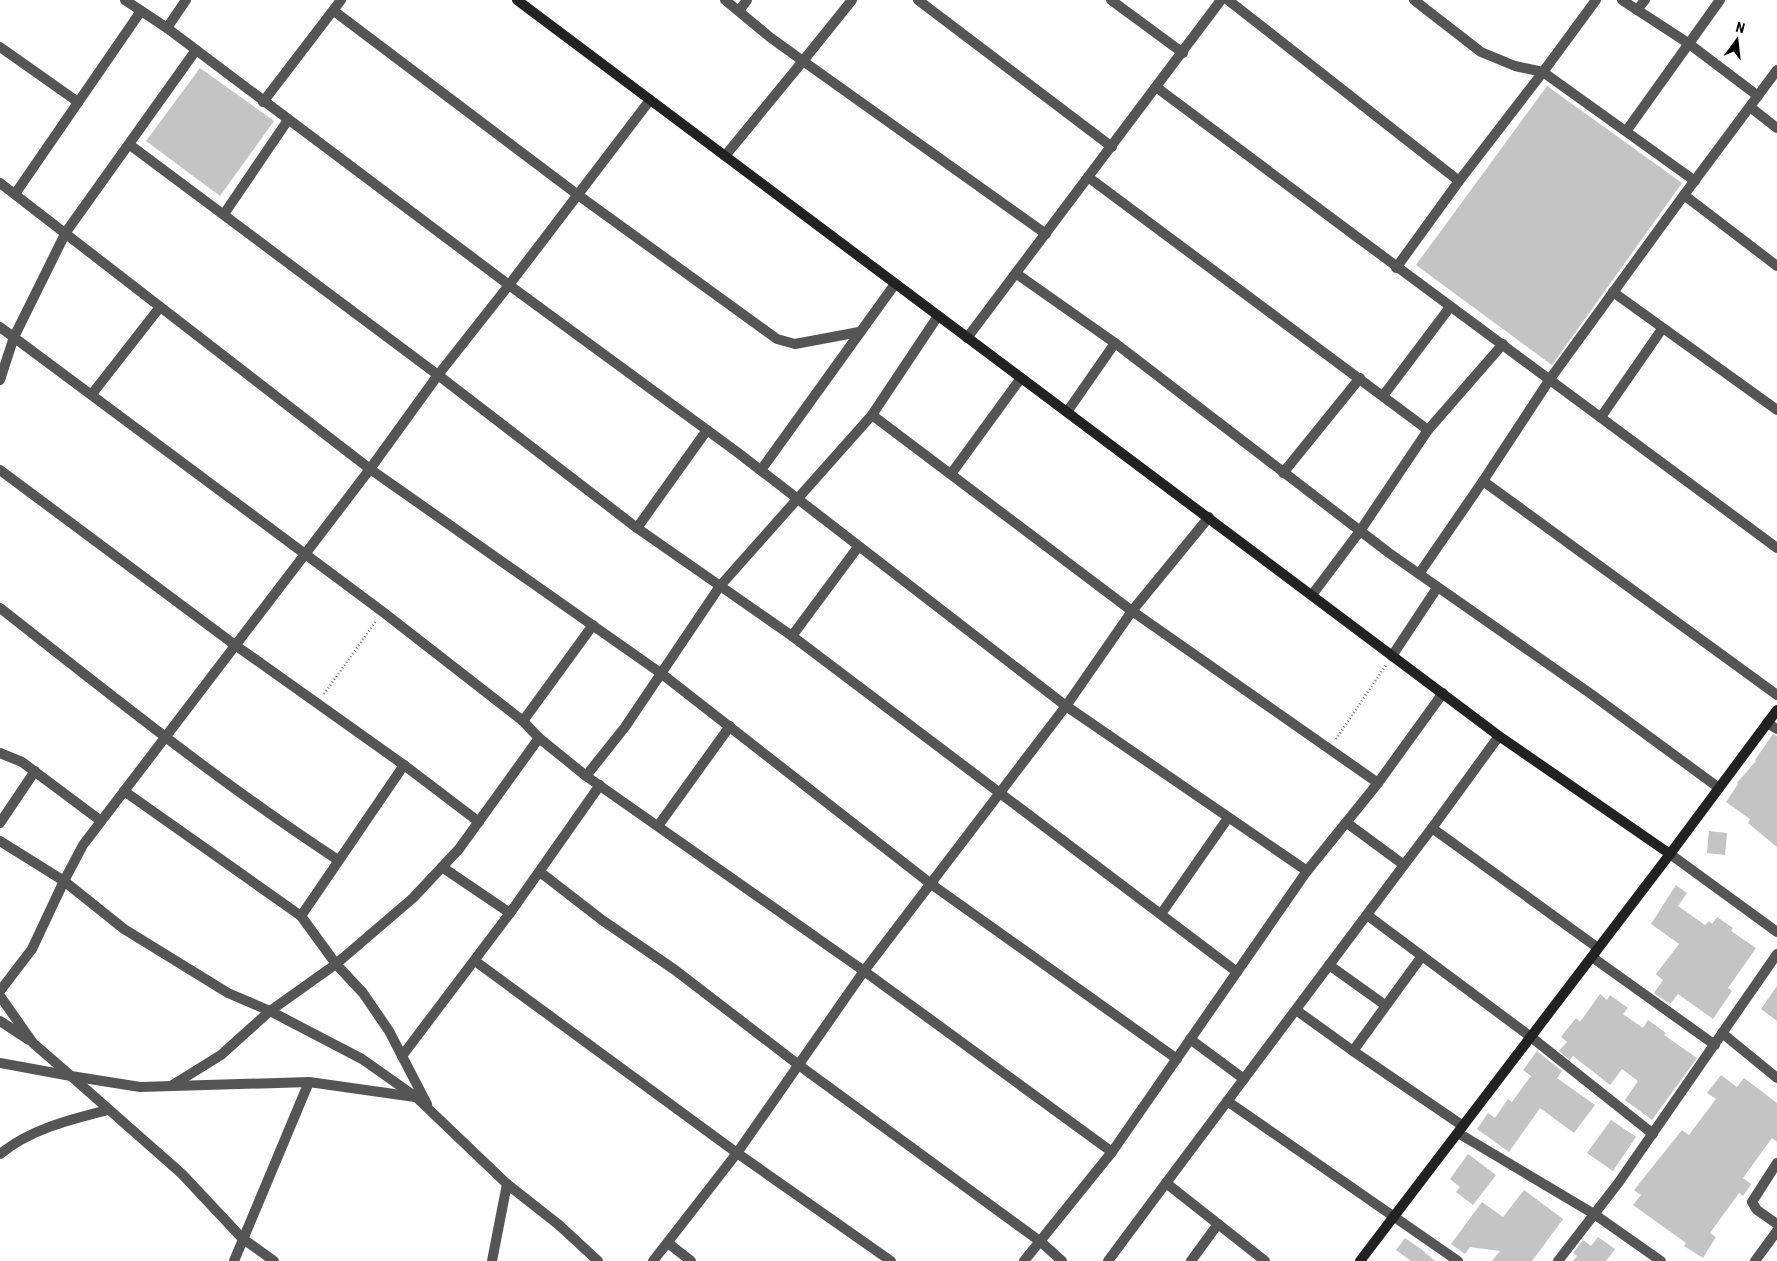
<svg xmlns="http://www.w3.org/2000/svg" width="1777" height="1261" viewBox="0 0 1777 1261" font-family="'Roboto Condensed',sans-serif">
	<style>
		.building { fill: #c4c4c4 }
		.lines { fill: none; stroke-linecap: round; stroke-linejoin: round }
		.path { stroke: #777; stroke-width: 2.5; stroke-dasharray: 1 2.5; stroke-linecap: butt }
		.street { stroke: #555; stroke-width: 10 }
		.secondary { stroke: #222; stroke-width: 10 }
	</style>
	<rect width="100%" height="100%" fill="#fff"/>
	<g class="building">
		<path d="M200,68L274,121L220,196L146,141Z"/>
		<path d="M1547,86L1682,183L1552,365L1416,265Z"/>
		<path d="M1773,734L1777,736V847L1748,823L1750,819L1726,802L1738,784L1737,783L1756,761L1755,760Z"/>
		<path d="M1709,831L1727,833L1725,855L1707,853Z"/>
		<path d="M1676,885L1687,893L1678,906L1705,925L1709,921L1712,924L1717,917L1733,928L1731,931L1756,948L1728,988L1732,991L1713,1019L1678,994L1670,1004L1654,993L1663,980L1656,974L1679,944L1651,924Z"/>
		<path d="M1777,986V1021L1761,1009Z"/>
		<path d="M1600,994L1607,1000L1610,995L1628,1008L1623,1014L1643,1028L1648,1020L1666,1033L1664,1035L1697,1058L1652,1120L1625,1100L1638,1081L1622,1069L1610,1085L1573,1056L1570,1060L1559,1051L1567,1042L1561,1037L1576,1018L1580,1022Z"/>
		<path d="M1537,1051L1562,1071L1557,1078L1595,1105L1574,1133L1540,1108L1509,1152L1477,1129L1488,1113L1495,1118L1508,1099L1512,1102L1531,1076L1523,1070Z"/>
		<path d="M1721,1075L1737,1087L1744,1078L1777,1103V1142L1772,1138L1743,1178L1751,1184L1743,1196L1739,1193L1710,1233L1716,1237L1703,1258L1684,1246L1686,1243L1633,1205L1641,1195L1634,1190L1682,1130L1689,1135L1716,1099L1707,1093Z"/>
		<path d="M1611,1120L1636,1137L1613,1171L1587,1153Z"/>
		<path d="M1468,1154L1496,1175L1473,1205L1456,1192L1460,1187L1450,1179Z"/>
		<path d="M1524,1190L1563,1219L1532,1261H1492L1500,1251L1470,1247L1465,1254L1451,1244L1482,1202L1503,1217Z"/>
		<path d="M1598,1237L1615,1249L1606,1261H1573L1577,1256L1573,1253L1583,1240L1591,1246Z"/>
		<path d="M1405,1238L1421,1249L1435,1261H1411L1396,1250Z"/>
	</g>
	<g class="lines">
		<g class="path">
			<path d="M324,694L376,621"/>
			<path d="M1336,739L1386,665"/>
		</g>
		<g class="street">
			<path d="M125,0L167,28L509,285L737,452L1066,706L1307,871"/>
			<path d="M725,0L771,38L803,61L852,0"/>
			<path d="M918,0L1112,147"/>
			<path d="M1111,0L1183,53"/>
			<path d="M1228,0L1459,181L1396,268"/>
			<path d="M1414,0L1481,52L1515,66L1543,72L1459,181"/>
			<path d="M1596,0L1543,72L1695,181"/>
			<path d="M1622,0L1688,43L1758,96"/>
			<path d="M1637,10L1645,0"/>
			<path d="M334,11L578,195L777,339L795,344L859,332"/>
			<path d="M739,11L747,0"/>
			<path d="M167,28L186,0"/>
			<path d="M0,47L78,102"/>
			<path d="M1156,87C1362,242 1570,394 1777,548"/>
			<path d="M263,102L341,0"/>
			<path d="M1750,107L1777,128"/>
			<path d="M1627,130L1720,0"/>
			<path d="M130,145L438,375L637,528L792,636L1237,972"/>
			<path d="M725,156L803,61L1046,234"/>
			<path d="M1088,177L1428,430"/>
			<path d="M0,183L370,469L662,674L931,884L1177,1059"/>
			<path d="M15,194L141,11"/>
			<path d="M1684,195L1777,70"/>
			<path d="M224,214L288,120"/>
			<path d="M1017,274L1115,343L1389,553L1591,694L1719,788"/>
			<path d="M1613,292L1777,410"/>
			<path d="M0,327L383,612L523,721L539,738L586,776L864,971L1112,1152"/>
			<path d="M967,338L1221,0"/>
			<path d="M0,380L14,337L66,232L196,50"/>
			<path d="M92,394L160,307"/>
			<path d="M1383,396L1450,307"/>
			<path d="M1067,412L1115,343"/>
			<path d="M872,415L1132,611L1378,783"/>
			<path d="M1601,417L1662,329"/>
			<path d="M0,470L235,645L404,765L479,822"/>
			<path d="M761,470L895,284"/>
			<path d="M1283,473L1360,378"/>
			<path d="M951,474L1021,378"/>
			<path d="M1483,481L1777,695"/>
			<path d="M637,528L707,430"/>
			<path d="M1419,574L1483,481L1550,379L1684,195L1777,266"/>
			<path d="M1312,595L1360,531L1428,430L1503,344"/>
			<path d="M0,608C111,695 220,783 338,860"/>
			<path d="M792,636L858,547"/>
			<path d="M1392,656L1437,588"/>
			<path d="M523,721L593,625"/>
			<path d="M1767,723L1777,729"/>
			<path d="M0,753L22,762L101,821"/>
			<path d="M586,776L625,727L720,586L872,415L938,316"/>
			<path d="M124,791L301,916L336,964L270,1011L221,1055L171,1086"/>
			<path d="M0,823L35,771"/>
			<path d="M1347,823L1404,865L1432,828L1598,948"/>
			<path d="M658,826L730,726"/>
			<path d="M1432,828L1499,736"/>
			<path d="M0,841L64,881L32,949L0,991"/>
			<path d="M1670,854L1777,932"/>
			<path d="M442,867L510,913"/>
			<path d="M540,872L602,920L675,970L800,1066L1041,1242L1062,1261"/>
			<path d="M1161,914L1228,818"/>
			<path d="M1367,915L1531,1037L1653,1134"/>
			<path d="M301,916L404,765"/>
			<path d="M1422,956L1353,1051L1463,1126"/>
			<path d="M1592,957L1715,1045"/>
			<path d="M475,961L737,1153L891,1261"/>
			<path d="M1329,965L1385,1005"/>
			<path d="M0,996L33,1043L71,1076L140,1087L309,1082L415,1097"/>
			<path d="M1296,1010L1353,1051"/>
			<path d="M0,1021L29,1040"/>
			<path d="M1722,1033L1777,1078"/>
			<path d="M1190,1039L1244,1079"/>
			<path d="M402,1056L510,913L600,785"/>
			<path d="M0,1063L71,1076L182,1174L242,1238L274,1261"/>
			<path d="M1227,1101L1458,1261"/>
			<path d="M427,1104L389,1031L363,993L336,964L413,898L459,849L539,738"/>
			<path d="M1458,1133L1594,1214L1661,1261"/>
			<path d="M0,1154C31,1129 69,1120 108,1110"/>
			<path d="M1777,1163L1752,1202L1757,1210L1777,1224"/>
			<path d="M1166,1183L1404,865"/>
			<path d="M668,1243L691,1261"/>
			<path d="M234,1261L309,1082"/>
			<path d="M492,1261L507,1184"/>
			<path d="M598,1261L559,1225L507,1184L416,1097L362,1059L270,1011L228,993L124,929L64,881L83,845L370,469L438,375L509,285L650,100"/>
			<path d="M653,1261L737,1153L864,971L1066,706L1132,611L1209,517"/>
			<path d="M1024,1261L1112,1152L1307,871L1378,783L1443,693"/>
			<path d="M1108,1261L1166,1183L1265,1261"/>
			<path d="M1191,1261L1218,1224"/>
			<path d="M1558,1261L1619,1182L1777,954"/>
			<path d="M1755,1261L1777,1231"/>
		</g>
		<g class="secondary">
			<path d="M517,0L1499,736L1670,854"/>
			<path d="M1360,1261L1670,854L1777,710"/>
		</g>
	</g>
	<g transform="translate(1737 40) rotate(15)" stroke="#ffffff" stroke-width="4" paint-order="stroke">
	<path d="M0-4L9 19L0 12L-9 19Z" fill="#000000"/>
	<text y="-8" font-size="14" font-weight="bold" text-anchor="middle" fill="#000000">N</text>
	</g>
</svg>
